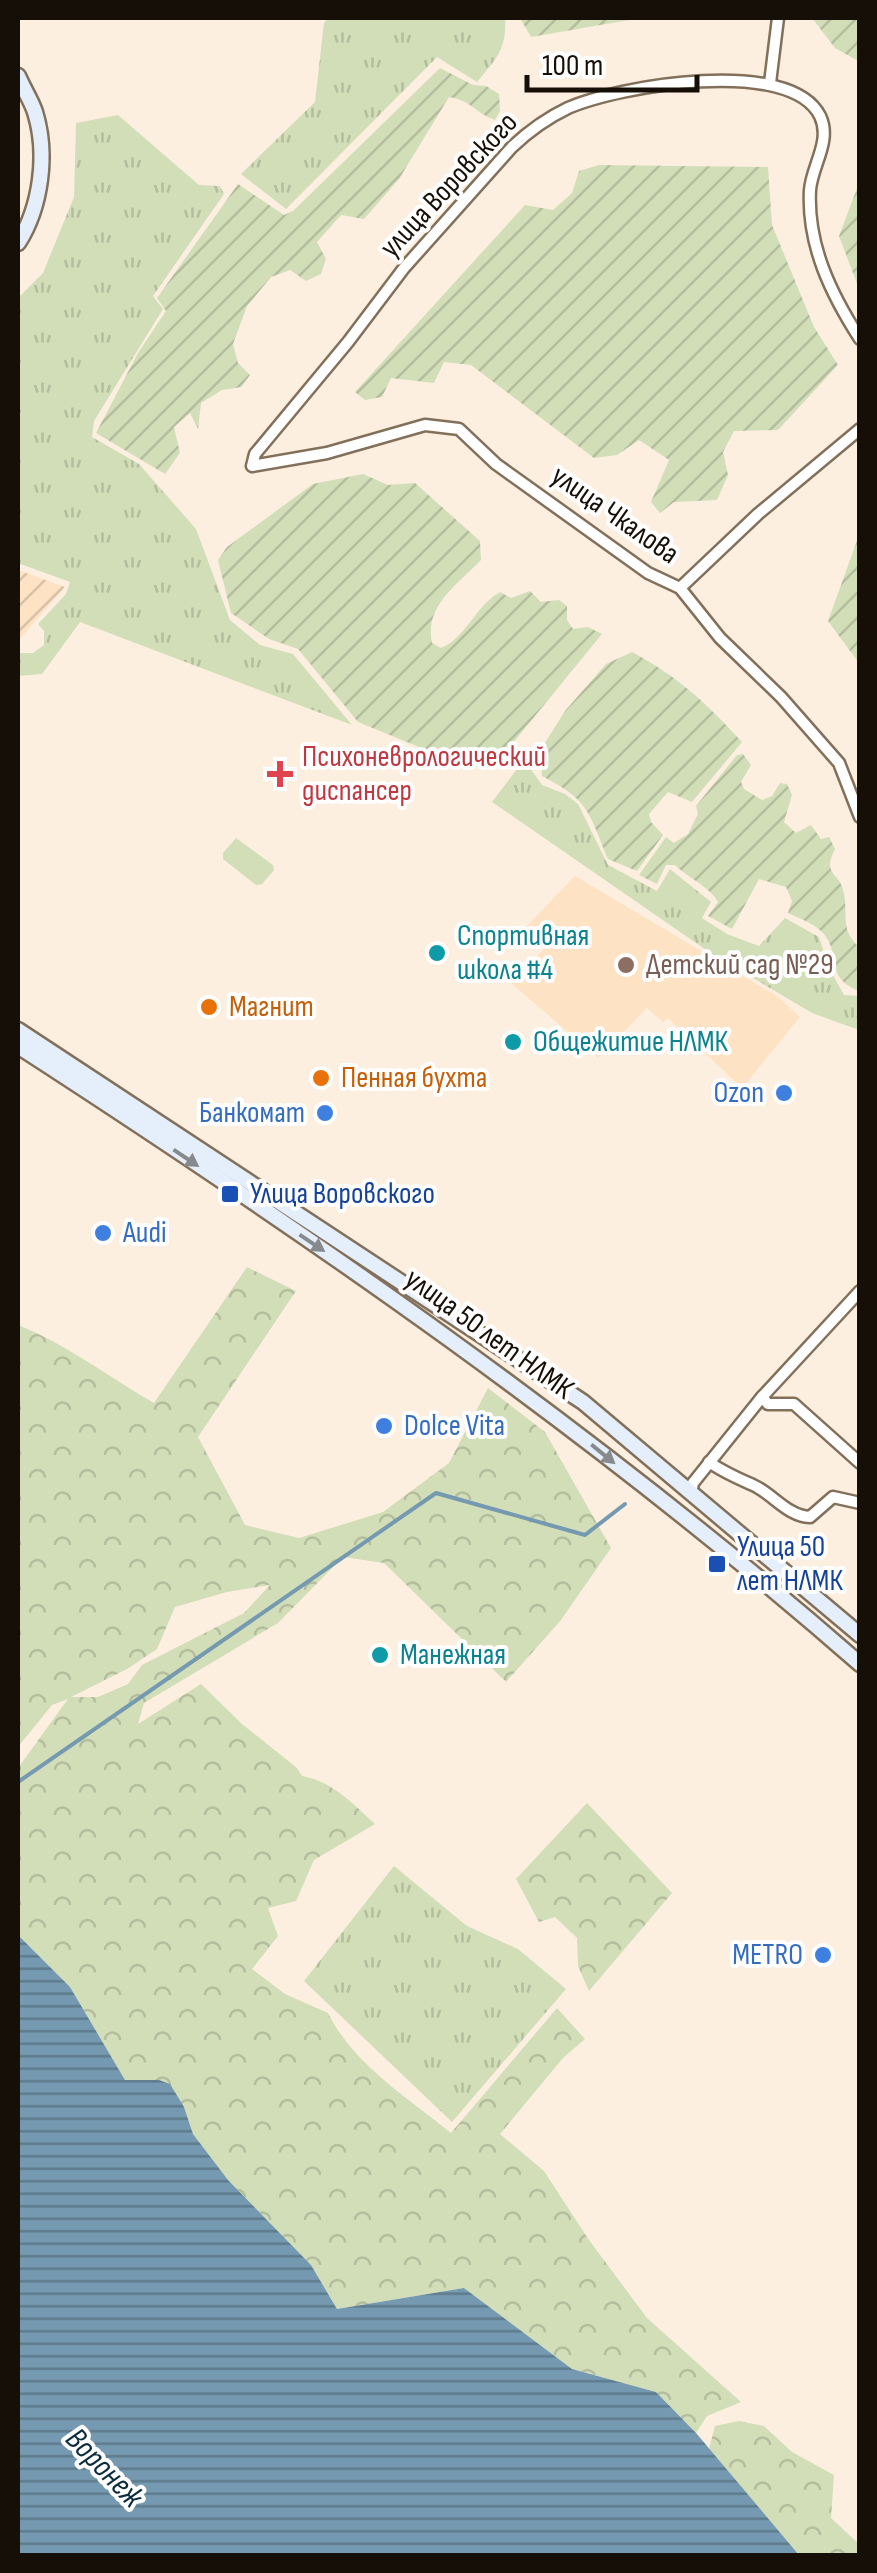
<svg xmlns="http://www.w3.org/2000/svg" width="877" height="2573" viewBox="0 0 877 2573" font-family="'Sofia Sans Condensed',sans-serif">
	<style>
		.industrial { fill: url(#industrial-furrows) }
		.built { fill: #fde2c4 }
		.grass { fill: url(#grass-tufts) }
		.forest { fill: url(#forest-crowns); fill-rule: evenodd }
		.park { fill: #d2deb8 }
		.garden { fill: url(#garden-furrows) }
		.water { fill: url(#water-rules) }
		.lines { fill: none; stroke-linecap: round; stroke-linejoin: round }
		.stream { stroke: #7499b0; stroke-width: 4 }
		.minor-casing { stroke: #83705b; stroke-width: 15 }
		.secondary-casing { stroke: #83705b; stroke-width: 19 }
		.minor { stroke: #fff; stroke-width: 10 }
		.secondary { stroke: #e4effb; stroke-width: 14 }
		.oneway { fill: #878a8d }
		.health-dot { fill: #e0444e; stroke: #fefefe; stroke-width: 4 }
		.culture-dot { fill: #0f9aa8; stroke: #fefefe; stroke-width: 4 }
		.education-dot { fill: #8d6e63; stroke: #fefefe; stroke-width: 4 }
		.food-dot { fill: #e8710a; stroke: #fefefe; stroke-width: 4 }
		.shop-dot { fill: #3f7fe0; stroke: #fefefe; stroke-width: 4 }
		.transit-dot { fill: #1a4fb4; stroke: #fefefe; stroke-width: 4 }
		.labels { text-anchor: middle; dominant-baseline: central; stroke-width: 8; stroke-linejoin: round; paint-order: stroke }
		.street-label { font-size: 30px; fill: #160f07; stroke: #fefefe }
		.health-label { font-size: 30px; fill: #be3a42; stroke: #fefefe; text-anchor: start }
		.culture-label { font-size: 30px; fill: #0d838f; stroke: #fefefe; text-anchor: start }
		.education-label { font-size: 30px; fill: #785e54; stroke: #fefefe; text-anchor: start }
		.food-label { font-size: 30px; fill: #c56008; stroke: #fefefe; text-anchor: start }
		.shop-label { font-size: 30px; fill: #366cbe; stroke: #fefefe; text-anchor: end }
		.transit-label { font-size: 30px; fill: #164399; stroke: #fefefe; text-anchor: start }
		.water-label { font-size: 32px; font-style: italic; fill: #0d2d3f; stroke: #fefefe }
	</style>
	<defs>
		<pattern id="industrial-furrows" width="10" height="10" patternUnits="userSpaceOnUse" patternTransform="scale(2.5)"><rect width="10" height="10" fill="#fde2c4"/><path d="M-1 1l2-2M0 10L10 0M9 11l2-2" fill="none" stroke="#d8c1a7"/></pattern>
		<pattern id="grass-tufts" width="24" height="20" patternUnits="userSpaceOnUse" patternTransform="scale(2.5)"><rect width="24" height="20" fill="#d2deb8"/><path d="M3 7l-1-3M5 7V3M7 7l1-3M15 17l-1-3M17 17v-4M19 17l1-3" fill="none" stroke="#b4bd9d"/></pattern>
		<pattern id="forest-crowns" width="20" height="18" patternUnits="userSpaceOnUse" patternTransform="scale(2.5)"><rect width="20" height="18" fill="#d2deb8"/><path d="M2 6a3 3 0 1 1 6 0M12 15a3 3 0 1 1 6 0" fill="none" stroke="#b4bd9d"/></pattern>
		<pattern id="garden-furrows" width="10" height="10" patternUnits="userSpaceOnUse" patternTransform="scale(2.5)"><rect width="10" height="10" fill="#d2deb8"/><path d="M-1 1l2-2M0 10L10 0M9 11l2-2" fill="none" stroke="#b4bd9d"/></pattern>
		<pattern id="water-rules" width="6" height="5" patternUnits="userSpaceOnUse" patternTransform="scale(2.5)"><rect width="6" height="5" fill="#7499b0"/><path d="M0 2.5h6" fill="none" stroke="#5e7b8d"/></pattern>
	</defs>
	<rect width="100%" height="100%" fill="#fcefe0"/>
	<path class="industrial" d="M18,570L65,587L18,641Z"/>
	<path class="built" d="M575,876L777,996L800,1017L742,1088L668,1018L663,1022L647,1008L598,1058L511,983L547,946L526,927Z"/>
	<g class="grass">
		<path d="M328,18H505C507,49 496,59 477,82L437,57L286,209L241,174L315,102L324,23Z"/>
		<path d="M118,115L199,185L220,186L224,194L153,296L163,309L94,421L92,437L139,464L196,529L230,620L260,645L293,654L352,725L80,622L42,674L18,676V653H33L44,645V631L38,624L66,594L70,582L18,563V298L43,273L74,197L76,123Z"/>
		<path d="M533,748L532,771L542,785L565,794L578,804L608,865L657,891L670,869L711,902L702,918L727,934L759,946L785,918L819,937L829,968L844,995L859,996V1030L812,1013L709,952L492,802Z"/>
		<path d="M394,1866L467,1926L518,1949L566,1989L452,2122L304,1981Z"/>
	</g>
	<g class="forest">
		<path d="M247,1267L296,1291L198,1437L245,1525L299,1538L383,1512L449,1463L488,1388L545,1432L611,1548L561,1620L506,1682L384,1563L343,1557L278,1623L144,1703L138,1724L201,1684L242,1724L297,1768L302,1776C332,1781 353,1804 375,1824L314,1860L296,1901L268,1908L278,1936L252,1969L285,1994L328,2013C354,2065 407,2097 451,2133L557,2008L585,2039L563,2058L500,2134L544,2171L589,2240L647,2318L741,2402L707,2416L696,2433L656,2392L572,2369L464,2288L337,2309L311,2265L228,2180L193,2134L184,2107L159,2080H125L70,1987L18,1935V1768L68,1699L52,1705L18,1747V1325C66,1344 109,1377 154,1403ZM270,1585L244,1613L142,1665L128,1684L98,1697H71L127,1669L157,1649L175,1607L227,1592Z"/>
		<path d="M587,1803L672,1893L589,1991L578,1966L577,1938L555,1917L539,1922L516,1879Z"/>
		<path d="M739,2421L764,2426L792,2452L834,2475L831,2518L859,2544V2555H799L709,2449L715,2426Z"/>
	</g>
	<path class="park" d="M236,838L273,865L274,870L262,884L256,885L223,859V853Z"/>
	<g class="garden">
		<path d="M520,18H641L531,37Z"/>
		<path d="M812,18H859L858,61L835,48Z"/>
		<path d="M440,68L473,85L486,86L499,94L500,111L495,120C475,113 471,100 449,97L399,179L364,219L341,215L317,242L326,259L321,274L306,281L290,270L271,277L247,306L233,344L238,363L250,375L241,387L222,390L201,403L198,429L190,413L174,427L180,453L165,474L96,433L138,353L166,311L157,298L238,184L284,215L293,211Z"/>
		<path d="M599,165L768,167L772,225L814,327L838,365L778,430L734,431L723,452L728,475L717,500L674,502L660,513L651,502L669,460L639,440L617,455L594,458L471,365L444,362L434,383L391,378L382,397L365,400L355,392L525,205L553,210L572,193L579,171Z"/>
		<path d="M859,183V289L839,236Z"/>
		<path d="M363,474L388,485L415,483L480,541L481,560C457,585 424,606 432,643L441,648C466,638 476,605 500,592L511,598L530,591L541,602L559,600L567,606V620L573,629L588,627L602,634L499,760L470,768L358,722L298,649L269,639L231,613L218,560L227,547L313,484Z"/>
		<path d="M859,535L860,663H859L828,621Z"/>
		<path d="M632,652C679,677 706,703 742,742L692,802L668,792L649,814L651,822L663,835L637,871L608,859C588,811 590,801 542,776L541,749L565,711L606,664Z"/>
		<path d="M743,754L751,765L741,782L744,789L762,800L772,796L780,783L787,784L792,795L784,822L796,833L811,825L821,839L829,837L835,849C821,876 841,872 844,894C848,915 840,930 859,947V991C823,976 843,957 823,933C815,924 799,918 788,913L792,901L786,887L759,879L732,929L708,916L718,902C709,886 688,878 675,865H666L657,884L639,875L666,837L674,843L688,834L698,814L696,806L737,755Z"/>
	</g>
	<path class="water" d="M18,1935L70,1987L125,2080H159L170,2084L184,2107L193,2134L228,2180L311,2265L337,2309L464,2288L572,2369L656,2392L696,2433L799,2555H18Z"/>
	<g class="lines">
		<path class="stream" d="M18,1782L436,1493L585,1535L625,1504"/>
		<defs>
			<g id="minor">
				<path d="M770,83L778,18"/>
				<path d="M860,339C831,294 807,245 810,190C812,165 832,141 820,116C790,56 618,86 568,108C547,118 529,131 512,147L404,268L348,342L255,454L252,466L327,453L425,425L459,429L496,464L648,573L680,588L720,638L781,697L839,763L860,817"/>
				<path d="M680,588L758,514L860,429"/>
				<path d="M762,1397L768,1404H794L860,1463"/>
				<path d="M709,1462C723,1472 737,1478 753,1485C773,1494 787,1516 810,1517L833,1497L860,1503"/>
				<path d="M691,1493L693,1483L762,1397L860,1291"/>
			</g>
			<g id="secondary">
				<path d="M18,76C23,88 31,100 35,112C48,154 41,207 18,243"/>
				<path d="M18,1030L583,1402L860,1635"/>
				<path d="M18,1046C310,1235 597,1434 860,1664"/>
			</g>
		</defs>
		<use href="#minor" class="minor-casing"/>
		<use href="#secondary" class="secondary-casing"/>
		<use href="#minor" class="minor"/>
		<use href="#secondary" class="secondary"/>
	</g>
	<defs><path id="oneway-solid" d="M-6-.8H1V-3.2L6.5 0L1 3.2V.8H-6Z" transform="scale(2.5)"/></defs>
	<g class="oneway">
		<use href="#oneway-solid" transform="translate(186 1158) rotate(34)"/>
		<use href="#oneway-solid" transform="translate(312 1243) rotate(34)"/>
		<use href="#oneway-solid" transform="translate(603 1454) rotate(39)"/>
	</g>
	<path class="health-dot" d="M275 759h10v10h10v10h-10v10h-10v-10h-10v-10h10z"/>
	<g class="culture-dot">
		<circle cx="437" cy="953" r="10"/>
		<circle cx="513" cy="1042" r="10"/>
		<circle cx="380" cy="1655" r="10"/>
	</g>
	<circle class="education-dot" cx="626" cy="965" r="10"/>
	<g class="food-dot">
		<circle cx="209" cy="1007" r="10"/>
		<circle cx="321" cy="1078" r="10"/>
	</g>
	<g class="shop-dot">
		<circle cx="784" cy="1093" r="10"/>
		<circle cx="325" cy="1113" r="10"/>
		<circle cx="103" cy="1233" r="10"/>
		<circle cx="384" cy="1426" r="10"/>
		<circle cx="823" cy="1955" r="10"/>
	</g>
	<g class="transit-dot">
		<rect x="220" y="1184" width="20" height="20" rx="5"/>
		<rect x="707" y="1554" width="20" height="20" rx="5"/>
	</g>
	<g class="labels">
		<g class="street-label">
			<text transform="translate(449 185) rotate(-47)">улица Воровского</text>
			<text transform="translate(615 515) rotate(35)">улица Чкалова</text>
			<text transform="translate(489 1334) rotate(36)">улица 50 лет НЛМК</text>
		</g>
		<g class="health-label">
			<text x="302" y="757">Психоневрологический<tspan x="302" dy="34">диспансер</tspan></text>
		</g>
		<g class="culture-label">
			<text x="457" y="936">Спортивная<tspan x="457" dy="34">школа #4</tspan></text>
			<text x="533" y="1042">Общежитие НЛМК</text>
			<text x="400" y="1655">Манежная</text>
		</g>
		<g class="education-label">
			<text x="646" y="965">Детский сад №29</text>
		</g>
		<g class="food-label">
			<text x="229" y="1007">Магнит</text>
			<text x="341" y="1078">Пенная бухта</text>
		</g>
		<g class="shop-label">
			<text x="764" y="1093">Ozon</text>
			<text x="305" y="1113">Банкомат</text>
			<text x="123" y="1233" text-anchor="start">Audi</text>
			<text x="404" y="1426" text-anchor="start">Dolce Vita</text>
			<text x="803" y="1955">METRO</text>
		</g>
		<g class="transit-label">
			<text x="250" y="1194">Улица Воровского</text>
			<text x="737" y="1547">Улица 50<tspan x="737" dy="34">лет НЛМК</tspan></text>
		</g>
		<g class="water-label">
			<text transform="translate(104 2468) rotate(46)">Воронеж</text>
		</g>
	</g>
	<rect width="877" height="2573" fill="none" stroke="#160f07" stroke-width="40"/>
	<path d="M527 75v15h170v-15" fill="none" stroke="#160f07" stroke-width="5"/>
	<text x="542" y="75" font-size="30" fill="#160f07" stroke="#fefefe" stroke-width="8" paint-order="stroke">100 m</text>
</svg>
